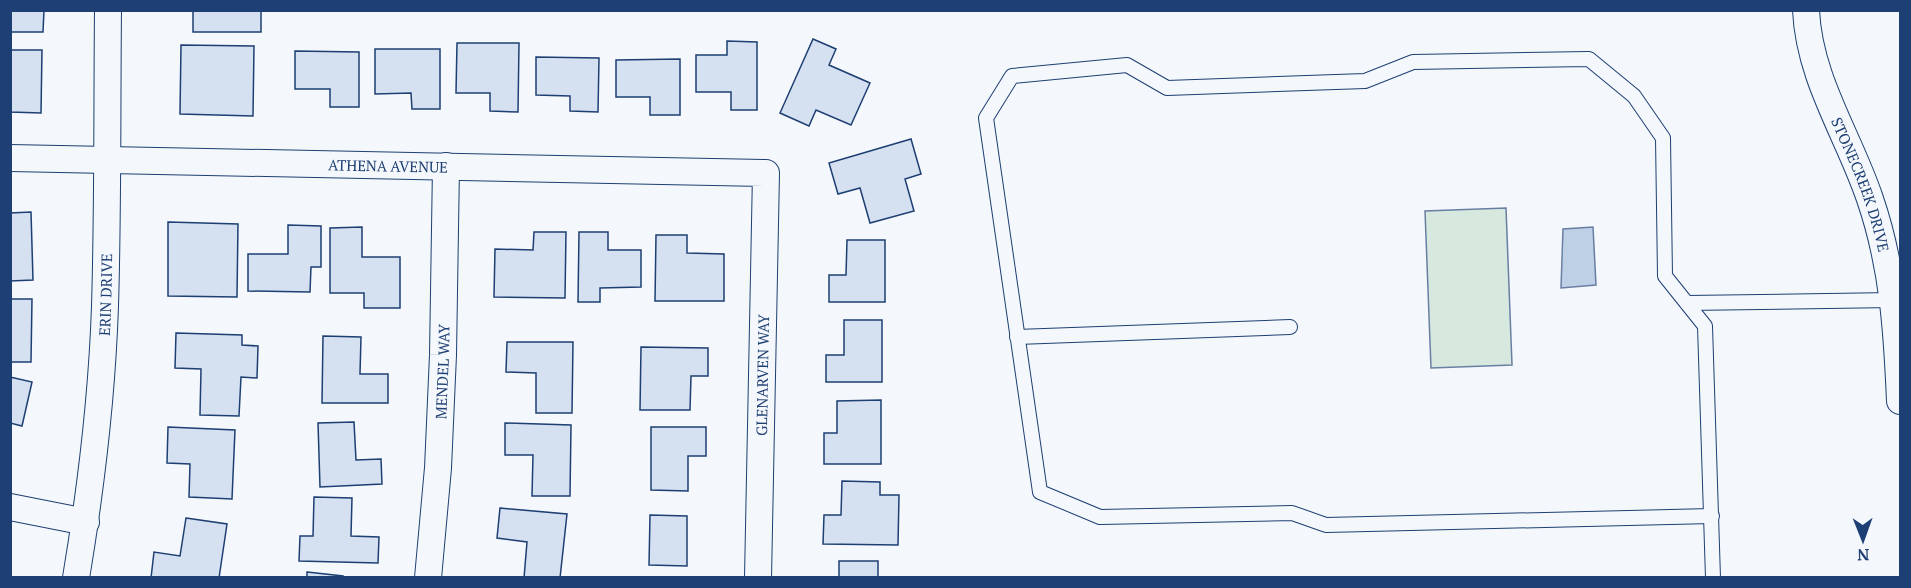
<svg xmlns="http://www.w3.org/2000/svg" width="1911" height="588" viewBox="0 0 1911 588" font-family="'PT Serif',serif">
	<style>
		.green { fill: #d7e8df; stroke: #687fa3; stroke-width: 1.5 }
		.water { fill: #bed0e5; stroke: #687fa3; stroke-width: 1.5 }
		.building { fill: #d5e0f0; stroke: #1d3f73; stroke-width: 1.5 }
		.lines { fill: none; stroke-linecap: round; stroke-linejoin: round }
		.service-casing { stroke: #1d3f73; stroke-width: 16 }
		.minor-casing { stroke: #1d3f73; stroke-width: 28 }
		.service { stroke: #f4f7fb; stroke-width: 14 }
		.minor { stroke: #f4f7fb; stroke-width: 26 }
		.labels { text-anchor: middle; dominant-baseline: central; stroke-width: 4.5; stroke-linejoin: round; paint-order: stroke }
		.street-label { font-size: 15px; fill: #1d3f73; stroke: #f4f7fb }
	</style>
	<rect width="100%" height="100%" fill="#f4f7fb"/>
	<path class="green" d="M1506,208L1512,365L1431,368L1425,211Z"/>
	<path class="water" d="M1593,227L1596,285L1561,288L1563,229Z"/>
	<g class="building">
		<path d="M10,10H44L43,32H10Z"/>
		<rect x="193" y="10" width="68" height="22"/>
		<path d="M813,39L836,49L829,65L870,83L851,125L816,110L809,126L780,113Z"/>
		<path d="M727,41L757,42V110H731V92H696V55H727Z"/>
		<path d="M457,43H519L518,112L490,111V93H456Z"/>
		<path d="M181,45L254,46L253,116L180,114Z"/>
		<path d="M375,49H440V109H412L411,93L375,94Z"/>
		<path d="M10,50H42L41,113L10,112Z"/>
		<path d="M295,51L359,52V107H330V89H295Z"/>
		<path d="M536,57L599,58L598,112L570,111V96L536,95Z"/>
		<path d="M680,59V115H650V97H616V60Z"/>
		<path d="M911,139L921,174L905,179L914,211L870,223L860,188L838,194L829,163Z"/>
		<path d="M31,212L33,280L10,281V213Z"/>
		<path d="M168,222L238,224L237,297L168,296Z"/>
		<path d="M288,225L321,226V267H311L310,292L248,291V254H288Z"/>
		<path d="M362,227V257H400V308H364V293H330V228Z"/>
		<path d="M534,232H566L565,298L494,297L495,249L533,250Z"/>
		<path d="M579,232H608V250H641V287L600,288V302H578Z"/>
		<path d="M656,235H687V253L724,254V301H655Z"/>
		<path d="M847,240H885V302H829V275H846Z"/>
		<path d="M10,299H32L31,362H10Z"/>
		<path d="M844,320H882V382H826V355H844Z"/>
		<path d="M176,333L242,335V345L258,346L257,378L241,377L239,416L200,415L201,369L175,368Z"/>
		<path d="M323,336L361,337L360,374H388V403H322Z"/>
		<path d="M507,342H573L572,413H536V373L506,372Z"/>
		<path d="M641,347L708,348V376H691L690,410H640Z"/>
		<path d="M10,377L32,382L22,426L10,423Z"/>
		<path d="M881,400V464H824V433H837V401Z"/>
		<path d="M354,422L356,460L381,459L382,484L320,487L318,423Z"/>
		<path d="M505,423L571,425L570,496H532L533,455H505Z"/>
		<path d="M168,427L235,430L232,499L189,497L190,464L167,463Z"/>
		<path d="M651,427H706V456H688V491L651,490Z"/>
		<path d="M842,481L880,482V495H899L898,545L823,544L824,515H841Z"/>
		<path d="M314,497L352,498L351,536L379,537L378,563L299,561L300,536H313Z"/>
		<path d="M500,508L567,514L560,578H524L527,542L497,538Z"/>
		<path d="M650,515L687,516V566L649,565Z"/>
		<path d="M186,518L227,524L219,578H151L154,552L180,556Z"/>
		<rect x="839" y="561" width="39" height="17"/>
		<path d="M307,572L343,576V578H307Z"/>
	</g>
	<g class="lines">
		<defs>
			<g id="service">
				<path d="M1687,303L1894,300"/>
				<path d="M1017,337L1290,327"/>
				<path d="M1712,516L1326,525L1292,513L1100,517L1040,492L986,118L1012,76L1127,65L1167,88L1365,81L1413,62L1589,59L1634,96L1663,138L1665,276L1705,326L1713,578"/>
			</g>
			<g id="minor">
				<path id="s1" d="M1806,10C1809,79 1849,136 1870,199C1893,266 1897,331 1900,401"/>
				<path id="s2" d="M10,158L766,173L758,578"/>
				<path d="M10,507L86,522"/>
				<path id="s3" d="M76,578C91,488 102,397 105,306C108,208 107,109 108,10"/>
				<path id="s4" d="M428,578L438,468L443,355L446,166"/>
			</g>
		</defs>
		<use href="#service" class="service-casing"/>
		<use href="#minor" class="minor-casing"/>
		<use href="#service" class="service"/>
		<use href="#minor" class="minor"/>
	</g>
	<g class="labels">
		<g class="street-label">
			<text stroke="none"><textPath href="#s2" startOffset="378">ATHENA AVENUE</textPath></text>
			<text stroke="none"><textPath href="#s1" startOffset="184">STONECREEK DRIVE</textPath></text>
			<text stroke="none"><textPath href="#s3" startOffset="285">ERIN DRIVE</textPath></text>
			<text stroke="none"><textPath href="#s4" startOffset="207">MENDEL WAY</textPath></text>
			<text transform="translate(762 375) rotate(-89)">GLENARVEN WAY</text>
		</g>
	</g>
	<rect width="1911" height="588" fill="none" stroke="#1d3f73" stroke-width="24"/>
	<g transform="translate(1863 540) rotate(179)" stroke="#f4f7fb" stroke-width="4.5" paint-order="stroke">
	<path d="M0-4.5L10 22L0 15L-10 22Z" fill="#1d3f73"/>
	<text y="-9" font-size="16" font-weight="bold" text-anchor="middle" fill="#1d3f73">N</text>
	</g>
</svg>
